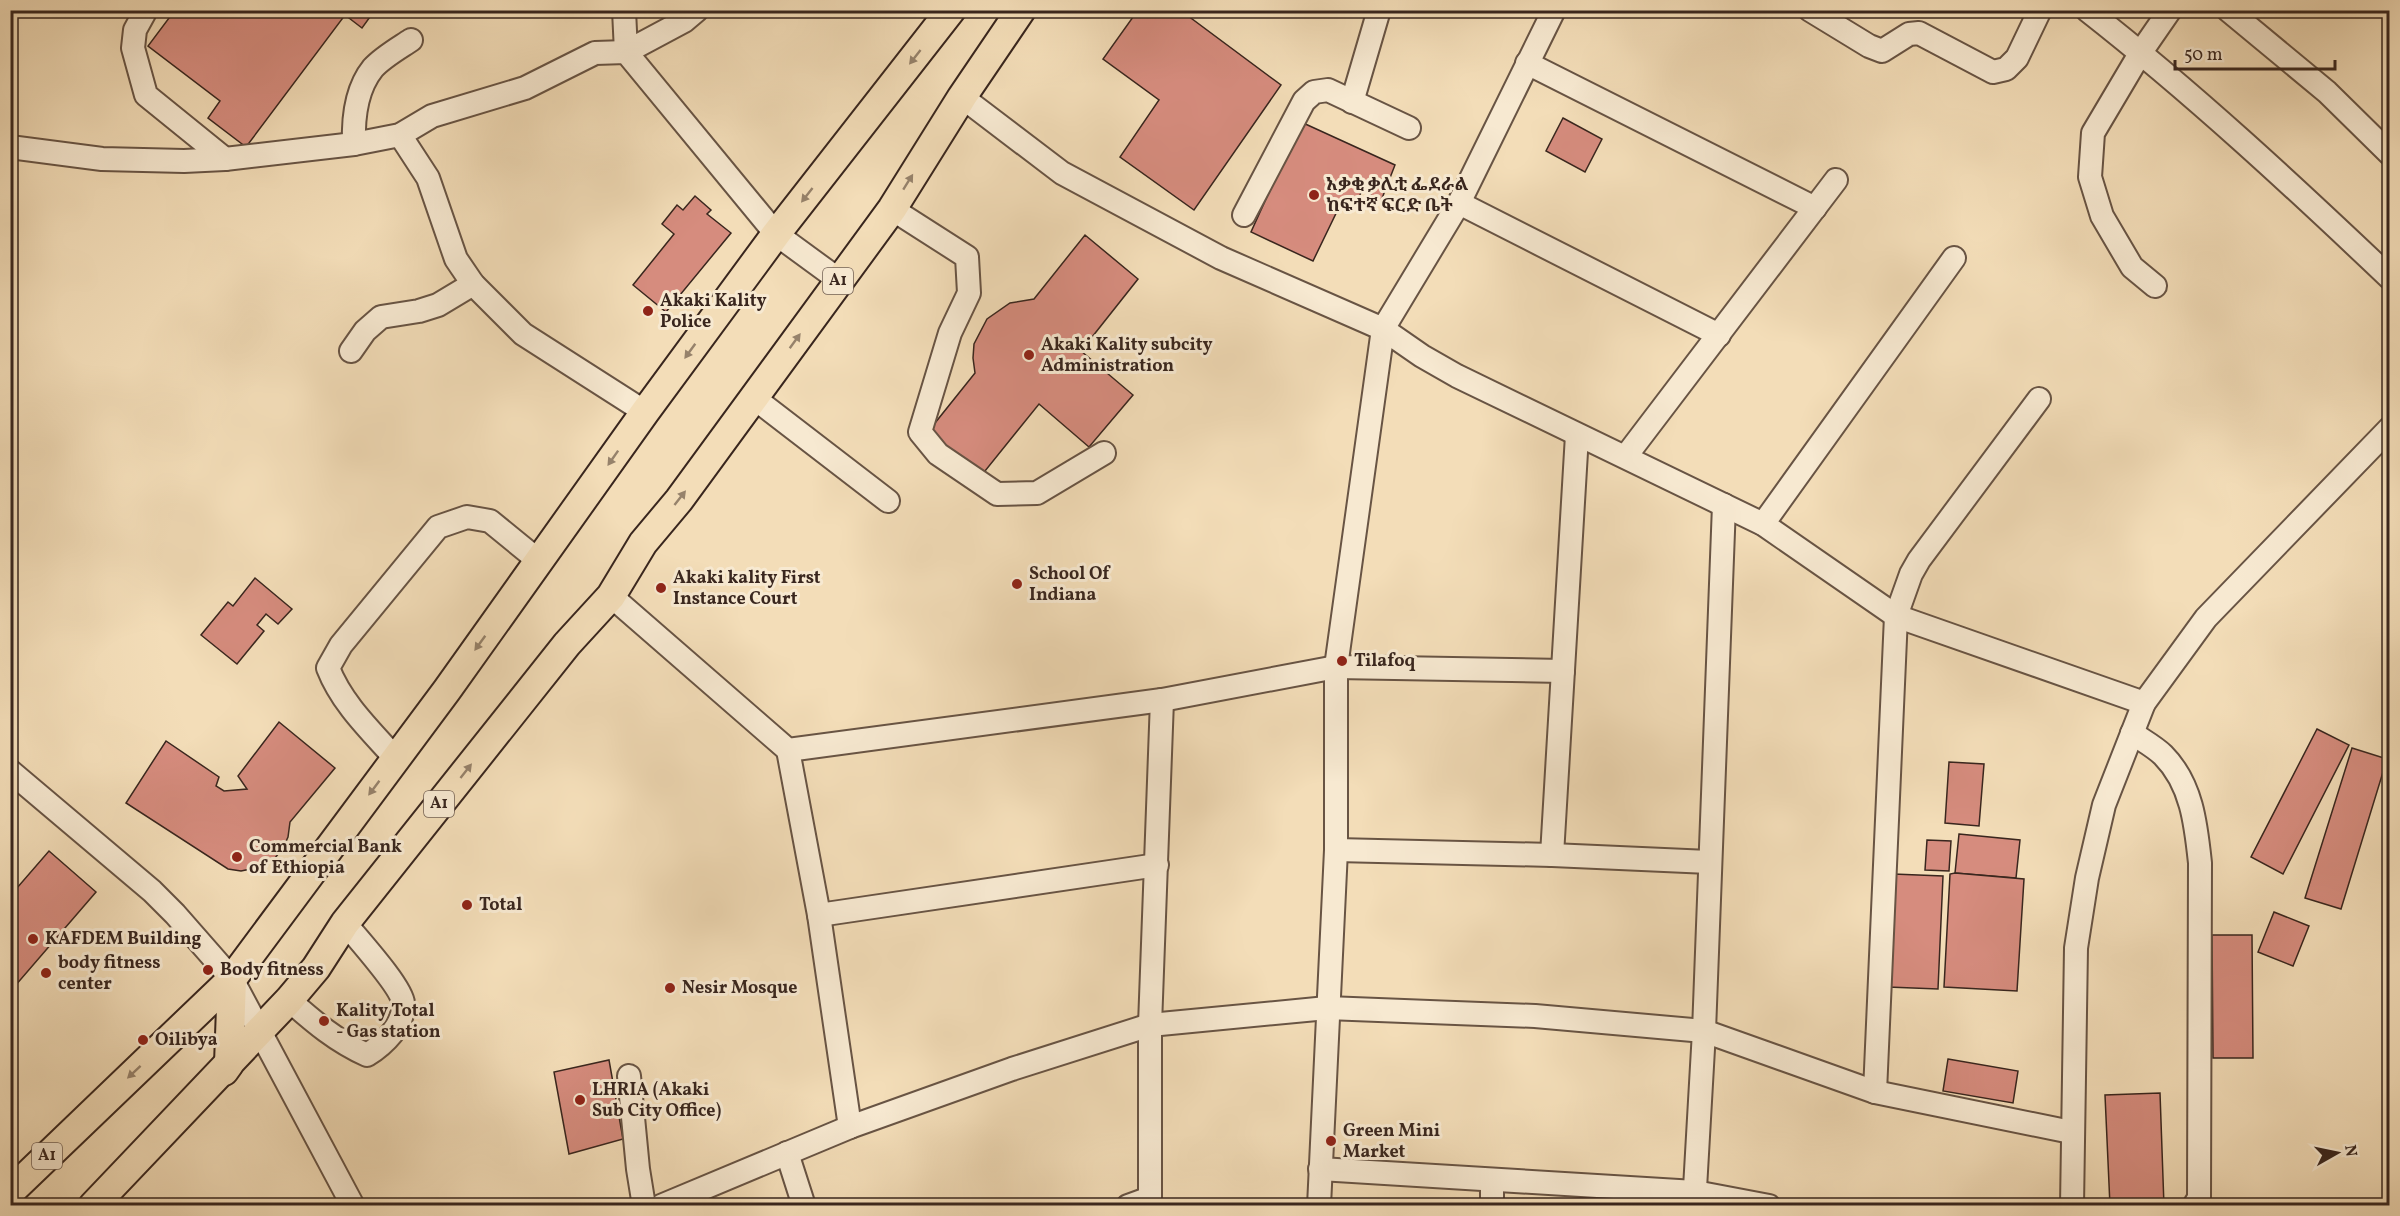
<svg xmlns="http://www.w3.org/2000/svg" width="2400" height="1216" viewBox="0 0 2400 1216" font-family="Vollkorn,'Noto Serif Ethiopic',serif">
	<style>
		.building { fill: #d68c7e; stroke: #39261e; stroke-width: 1.5 }
		.lines { fill: none; stroke-linecap: round; stroke-linejoin: round }
		.minor-casing { stroke: #685444; stroke-width: 26 }
		.major-casing { stroke: #39261e; stroke-width: 32 }
		.minor { stroke: #f7e9d1; stroke-width: 22 }
		.major { stroke: #f3ddb8; stroke-width: 28 }
		.oneway { fill: #96826b }
		.poi-dot { fill: #8f2418; stroke: #f7e9d1; stroke-width: 2 }
		.labels { text-anchor: middle; dominant-baseline: central; stroke-width: 6; stroke-linejoin: round; paint-order: stroke }
		.shield { fill: #f7e9d1; stroke: #726054; stroke-width: 1.5 }
		.shield-label { font-size: 16px; font-weight: bold; fill: #39261e }
		.poi-label { font-size: 18px; font-weight: bold; fill: #39261e; stroke: #f7e9d1; text-anchor: start }
	</style>
	<rect width="100%" height="100%" fill="#f3ddb8"/>
	<filter id="stains"><feTurbulence type="fractalNoise" baseFrequency=".00333" numOctaves="4"/><feColorMatrix values="0 0 0 0 .2 0 0 0 0 .09 0 0 0 0 .02 0 0 0 .5 -.17"/></filter>
	<radialGradient id="worn" r=".72"><stop offset=".6" stop-color="#630" stop-opacity="0"/><stop offset="1" stop-color="#630" stop-opacity=".3"/></radialGradient>
	<g class="building">
		<path d="M175,10H375L362,28L345,15L246,147L208,118L220,101L148,46Z"/>
		<path d="M1138,10H1180L1281,85L1194,210L1120,157L1159,100L1103,59Z"/>
		<path d="M1563,118L1602,139L1585,172L1546,151Z"/>
		<path d="M1301,122L1395,165L1381,201L1362,190L1356,205L1343,199L1313,261L1251,232Z"/>
		<path d="M695,196L711,210L707,214L731,233L666,312L633,285L674,234L662,224L677,205L683,210Z"/>
		<path d="M1085,235L1138,279L1081,351L1133,395L1089,447L1039,404L981,476L927,433L975,373L973,358L974,344L987,319L1010,303L1034,299Z"/>
		<path d="M255,578L292,609L278,624L266,614L257,625L264,631L237,664L201,635L228,602L233,606Z"/>
		<path d="M279,722L335,768L290,822L288,837L283,848L275,858L265,866L241,871L228,869L126,803L166,741L219,777L216,786L224,791L247,789L238,776Z"/>
		<path d="M2317,729L2349,745L2283,874L2251,857Z"/>
		<path d="M2352,748L2387,759L2341,909L2305,898Z"/>
		<path d="M1949,762L1984,764L1979,826L1945,823Z"/>
		<path d="M2390,779V793L2384,790Z"/>
		<path d="M1959,834L2020,840L2016,878L1955,873Z"/>
		<path d="M1927,840L1951,841L1949,871L1925,870Z"/>
		<path d="M49,851L96,892L15,986L10,982V896Z"/>
		<path d="M1955,873L2024,879L2017,991L1944,987L1950,874Z"/>
		<path d="M1893,874L1943,876L1938,989L1888,987Z"/>
		<path d="M2274,912L2309,926L2293,966L2258,952Z"/>
		<path d="M2212,935H2252L2253,1058H2213Z"/>
		<path d="M1948,1059L2018,1071L2013,1103L1943,1091Z"/>
		<path d="M609,1060L623,1139L569,1154L554,1072Z"/>
		<path d="M2160,1093L2164,1206H2110L2105,1095Z"/>
	</g>
	<g class="lines">
		<defs>
			<g id="minor">
				<path d="M146,10L135,30L133,48L146,95L225,159"/>
				<path d="M624,10L626,52L684,21L697,10"/>
				<path d="M1810,10L1869,46L1882,51L1909,34L1919,33L1993,72L2006,69L2017,58L2040,10"/>
				<path d="M2087,10C2193,93 2292,185 2390,278"/>
				<path d="M2228,10L2327,92L2390,154"/>
				<path d="M1527,63L1815,208"/>
				<path d="M962,97L1062,173L1221,258L1383,329L1459,203L1554,10"/>
				<path d="M1352,102L1379,10"/>
				<path d="M400,135L428,178L456,259L473,284L523,334L645,412"/>
				<path d="M354,144C353,118 356,89 373,68C383,57 399,48 411,40"/>
				<path d="M10,147L102,159L184,161L225,159L354,144L400,135L432,116L525,88L595,53L626,52L776,234L839,280"/>
				<path d="M1459,203L1719,335"/>
				<path d="M892,209L967,257L969,293L950,333L920,432L938,454L997,494L1037,493L1104,453"/>
				<path d="M1244,215L1304,101L1314,92L1328,90L1409,128"/>
				<path d="M2155,286L2132,267L2102,216L2090,177L2093,133L2141,52L2170,10"/>
				<path d="M351,351L365,331L381,317L419,311L438,305L473,284"/>
				<path d="M754,398L888,501"/>
				<path d="M1626,456L1836,180"/>
				<path d="M1763,524L1954,258"/>
				<path d="M611,596L788,750L1162,700L1336,667V850L1319,1206"/>
				<path d="M1563,671L1336,667L1383,329L1422,356L1457,376L1763,524L1896,616L2144,703"/>
				<path d="M2132,733C2142,740 2155,747 2163,755C2192,784 2196,825 2200,863L2199,1198L2194,1206"/>
				<path d="M788,750L819,915L850,1127"/>
				<path d="M396,759C371,731 342,704 328,668L341,645L438,527L467,517L490,521L539,561"/>
				<path d="M10,771L152,891L175,914L232,979L353,1206"/>
				<path d="M1336,850L1552,855L1709,862"/>
				<path d="M1552,855L1577,435"/>
				<path d="M819,915L1157,865"/>
				<path d="M289,1000C314,1022 336,1041 367,1055C383,1045 405,1025 403,1003C402,987 357,938 345,923"/>
				<path d="M629,1076L638,1169L644,1206"/>
				<path d="M1875,1092L1896,616L1911,574L1919,560L2039,399"/>
				<path d="M787,1153L804,1206"/>
				<path d="M1320,1169L1695,1192L1769,1206"/>
				<path d="M1492,1180V1206"/>
				<path d="M661,1206L850,1127L1012,1069L1150,1025L1327,1008L1535,1016L1704,1031L1875,1092L2071,1132"/>
				<path d="M1128,1206L1150,1198"/>
				<path d="M1150,1206V1025L1162,700"/>
				<path d="M1694,1206L1704,1031L1724,505"/>
				<path d="M2072,1206L2076,948L2087,878L2104,805L2144,703L2206,618L2390,428"/>
			</g>
			<g id="major">
				<path d="M224,1071L229,1064L232,979"/>
				<path d="M10,1192L232,979L447,690L645,412L776,234L951,10"/>
				<path d="M93,1206L289,1000L316,968L345,923L567,644L611,596L643,543L679,500L892,209L962,97L1021,10"/>
			</g>
		</defs>
		<use href="#minor" class="minor-casing"/>
		<use href="#major" class="major-casing"/>
		<use href="#minor" class="minor"/>
		<use href="#major" class="major"/>
	</g>
	<defs><path id="oneway-solid" d="M-6-.8H1V-3.2L6.5 0L1 3.2V.8H-6Z" transform="scale(1.5)"/></defs>
	<g class="oneway">
		<use href="#oneway-solid" transform="translate(915 57) rotate(128)"/>
		<use href="#oneway-solid" transform="translate(908 182) rotate(-58)"/>
		<use href="#oneway-solid" transform="translate(807 195) rotate(128)"/>
		<use href="#oneway-solid" transform="translate(795 341) rotate(-54)"/>
		<use href="#oneway-solid" transform="translate(690 351) rotate(126)"/>
		<use href="#oneway-solid" transform="translate(613 458) rotate(125)"/>
		<use href="#oneway-solid" transform="translate(680 498) rotate(-52)"/>
		<use href="#oneway-solid" transform="translate(480 643) rotate(126)"/>
		<use href="#oneway-solid" transform="translate(466 771) rotate(-52)"/>
		<use href="#oneway-solid" transform="translate(374 788) rotate(127)"/>
		<use href="#oneway-solid" transform="translate(134 1072) rotate(137)"/>
	</g>
	<g class="poi-dot">
		<circle cx="1314" cy="195" r="6"/>
		<circle cx="648" cy="311" r="6"/>
		<circle cx="1029" cy="355" r="6"/>
		<circle cx="1017" cy="584" r="6"/>
		<circle cx="661" cy="588" r="6"/>
		<circle cx="1342" cy="661" r="6"/>
		<circle cx="237" cy="857" r="6"/>
		<circle cx="467" cy="905" r="6"/>
		<circle cx="33" cy="939" r="6"/>
		<circle cx="208" cy="970" r="6"/>
		<circle cx="46" cy="973" r="6"/>
		<circle cx="670" cy="988" r="6"/>
		<circle cx="324" cy="1021" r="6"/>
		<circle cx="143" cy="1040" r="6"/>
		<circle cx="580" cy="1100" r="6"/>
		<circle cx="1331" cy="1141" r="6"/>
	</g>
	<g class="labels">
		<g class="shield">
			<rect x="823" y="268" width="30" height="26" rx="4.5"/>
			<rect x="424" y="791" width="30" height="26" rx="4.5"/>
			<rect x="32" y="1143" width="30" height="26" rx="4.5"/>
		</g>
		<g class="shield-label">
			<text x="838" y="281">A1</text>
			<text x="439" y="804">A1</text>
			<text x="47" y="1156">A1</text>
		</g>
		<g class="poi-label">
			<text x="1326" y="185">አቃቂ ቃሊቲ ፌደራል<tspan x="1326" dy="21">ከፍተኛ ፍርድ ቤት</tspan></text>
			<text x="660" y="301">Akaki Kality<tspan x="660" dy="21">Police</tspan></text>
			<text x="1041" y="345">Akaki Kality subcity<tspan x="1041" dy="21">Administration</tspan></text>
			<text x="1029" y="574">School Of<tspan x="1029" dy="21">Indiana</tspan></text>
			<text x="673" y="578">Akaki kality First<tspan x="673" dy="21">Instance Court</tspan></text>
			<text x="1354" y="661">Tilafoq</text>
			<text x="249" y="847">Commercial Bank<tspan x="249" dy="21">of Ethiopia</tspan></text>
			<text x="479" y="905">Total</text>
			<text x="45" y="939">KAFDEM Building</text>
			<text x="58" y="963">body fitness<tspan x="58" dy="21">center</tspan></text>
			<text x="220" y="970">Body fitness</text>
			<text x="682" y="988">Nesir Mosque</text>
			<text x="336" y="1011">Kality Total<tspan x="336" dy="21">- Gas station</tspan></text>
			<text x="155" y="1040">Oilibya</text>
			<text x="592" y="1090">LHRIA (Akaki<tspan x="592" dy="21">Sub City Office)</tspan></text>
			<text x="1343" y="1131">Green Mini<tspan x="1343" dy="21">Market</tspan></text>
		</g>
	</g>
	<rect width="2400" height="1216" fill="none" stroke="#f3ddb8" stroke-width="36"/>
	<rect x="12" y="12" width="2376" height="1192" fill="none" stroke="#39261e" stroke-width="3"/>
	<rect x="18" y="18" width="2364" height="1180" fill="none" stroke="#39261e" stroke-width="1.5"/>
	<g transform="translate(2337 1153) rotate(81)" stroke="#f7e9d1" stroke-width="4.5" paint-order="stroke">
	<path d="M0-4.5L10 22L0 15L-10 22Z" fill="#39261e"/>
	<text y="-9" font-size="16" font-weight="bold" text-anchor="middle" fill="#39261e">N</text>
	</g>
	<path d="M2175 60v9h160v-9" fill="none" stroke="#39261e" stroke-width="3"/>
	<text x="2184" y="60" font-size="18" fill="#39261e" stroke="#f7e9d1" stroke-width="4.5" paint-order="stroke">50 m</text>
	<rect width="100%" height="100%" filter="url(#stains)"/>
	<rect width="100%" height="100%" fill="url(#worn)"/>
</svg>
